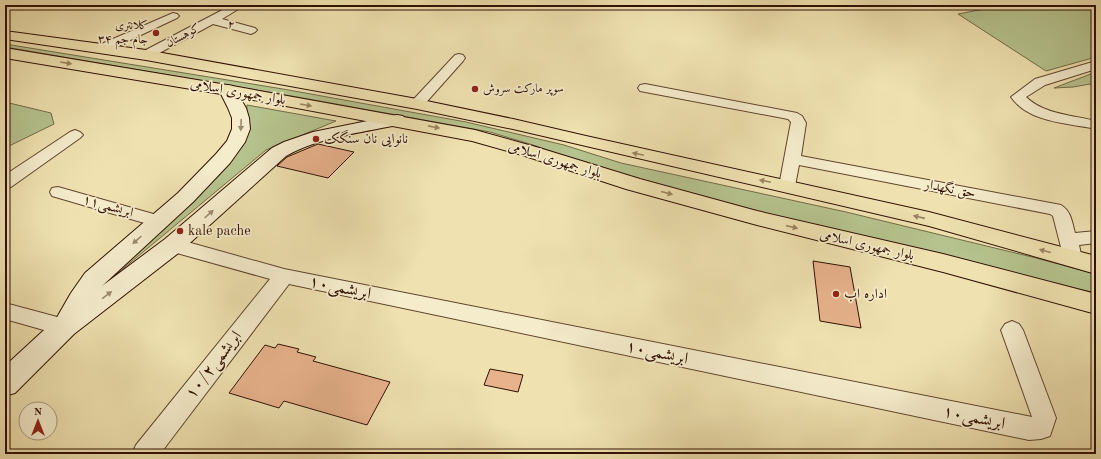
<svg xmlns="http://www.w3.org/2000/svg" width="1101" height="459" viewBox="0 0 1101 459" font-family="'Old Standard TT',Amiri,serif">
	<style>
		.green { fill: #b6c38e; stroke: #746a48 }
		.building { fill: #e7b28c; stroke: #311003 }
		.lines { fill: none; stroke-linecap: round; stroke-linejoin: round }
		.minor-casing { stroke: #60442e; stroke-width: 2 }
		.secondary-casing { stroke: #311003; stroke-width: 2 }
		.primary-casing { stroke: #311003; stroke-width: 2 }
		.minor { fill: #f5eccc; fill-rule: evenodd }
		.secondary { fill: #f5eccc; fill-rule: evenodd }
		.primary { fill: #efe1b0; fill-rule: evenodd }
		.oneway { fill: #9a8362 }
		.oneway2 { fill: #9d8972 }
		.poi-dot { fill: #8f2418; stroke: #f5eccc; stroke-width: 1.5 }
		.labels { text-anchor: middle; dominant-baseline: central; stroke-width: 3.5; stroke-linejoin: round; paint-order: stroke }
		.far-street-label { font-size: 12px; fill: #311003; stroke: #f5eccc }
		.far-poi-label { font-size: 12px; fill: #311003; stroke: #f5eccc; text-anchor: end }
		.street-label { font-size: 14px; fill: #311003; stroke: #f5eccc }
		.poi-label { font-size: 14px; fill: #311003; stroke: #f5eccc; text-anchor: start }
		.near-street-label { font-size: 17px; fill: #311003; stroke: #f5eccc }
	</style>
	<rect width="100%" height="100%" fill="#efe1b0"/>
	<filter id="stains"><feTurbulence type="fractalNoise" baseFrequency=".005" numOctaves="4"/><feColorMatrix values="0 0 0 0 .2 0 0 0 0 .09 0 0 0 0 .02 0 0 0 .5 -.17"/></filter>
	<radialGradient id="worn" r=".72"><stop offset=".6" stop-color="#630" stop-opacity="0"/><stop offset="1" stop-color="#630" stop-opacity=".3"/></radialGradient>
	<g class="green">
		<path d="M1005,5H1096V57L1046,71L958,14Z"/>
		<path d="M5,44L283,89L466,122L564,145L621,163L846,212L1036,258L1096,274V293L895,246L678,191L596,167L533,145L490,132L303,98L5,47Z"/>
		<path d="M1096,72V83L1073,87L1054,88Z"/>
		<path d="M5,102L51,113L54,124L5,148Z"/>
		<path d="M247,105L336,121L266,150L101,287L245,140Z"/>
	</g>
	<g class="building">
		<path d="M318,144L354,152L328,178L277,166L287,157Z"/>
		<path d="M813,261L850,267L861,328L820,321Z"/>
		<path d="M278,344L299,349L297,352L316,357L313,361L390,382L367,425L284,401L279,408L229,393L265,345L275,348Z"/>
		<path d="M490,369L523,375L518,392L484,385Z"/>
	</g>
	<g class="lines">
		<defs>
			<g id="minor">
				<path d="M232,5H245L222,19L255,28L257,30L255,32L251,34L213,24L150,58H142L140,55L142,52Z"/>
				<path d="M173,13L177,14L179,16L177,18L107,51H99L97,48L99,45Z"/>
				<path d="M459,54L463,55L465,58L463,61L422,107L417,108L412,107L410,104L412,101L455,55Z"/>
				<path d="M1096,61V69L1045,85L1026,97C1045,115 1073,115 1096,121V129C1068,123 1029,123 1011,97L1035,79Z"/>
				<path d="M645,84L797,113L802,116L806,123L801,156L1061,205C1071,211 1072,222 1075,233L1096,231V243L1079,245L1082,259L1080,264L1073,266L1066,264L1064,259L1053,216L1050,214L799,165L795,186L793,190L787,191L781,190L779,186L791,122L788,119L640,91L638,88L640,85Z"/>
				<path d="M75,130L80,132L83,135L80,138L11,187L5,188V175L70,132Z"/>
				<path d="M58,187L164,217L167,221L164,225L158,227L52,196L50,192L52,188Z"/>
				<path d="M173,238L284,269L1032,417L1001,330L1005,324L1012,321L1019,324L1023,330L1056,418L1050,436L1041,439L1029,440L289,284L160,454H132L136,445L270,279L166,250L164,245L166,240Z"/>
				<path d="M5,303L72,321L76,327L72,333L65,336L5,319Z"/>
			</g>
			<path id="secondary" d="M227,85L233,86L246,108L249,118L250,129L245,142L230,163L193,202L102,286L165,239L272,148L284,142L313,132L397,115L403,116L406,120L403,124L397,125C359,133 320,137 286,156L181,251L74,334L15,393L5,396V366L56,319L71,293L85,273L178,193L216,154L227,141L232,129V118L228,108L219,90L221,86Z"/>
			<g id="primary">
				<path d="M5,31L146,50L417,99L513,119L586,136L929,212L1096,256V274L929,226L513,129L417,109L146,60L5,39Z"/>
				<path d="M5,48L227,85L475,130L536,147L640,179L757,211L943,254L1096,294V314L943,272L757,225L626,189L522,155L472,141L227,95L5,58Z"/>
			</g>
		</defs>
		<use href="#minor" class="minor-casing"/>
		<use href="#secondary" class="secondary-casing"/>
		<use href="#primary" class="primary-casing"/>
		<use href="#minor" class="minor"/>
		<use href="#secondary" class="secondary"/>
		<use href="#primary" class="primary"/>
	</g>
	<defs><path id="oneway-solid" d="M-6-.8H1V-3.2L6.5 0L1 3.2V.8H-6Z"/></defs>
	<g class="oneway">
		<use href="#oneway-solid" transform="translate(66 63) rotate(9)"/>
		<use href="#oneway-solid" transform="translate(306 105) rotate(10)"/>
		<use href="#oneway-solid" transform="translate(434 127) rotate(11)"/>
		<use href="#oneway-solid" transform="translate(638 154) rotate(-168)"/>
		<use href="#oneway-solid" transform="translate(765 181) rotate(-168)"/>
		<use href="#oneway-solid" transform="translate(667 193) rotate(15)"/>
		<use href="#oneway-solid" transform="translate(919 217) rotate(-167)"/>
		<use href="#oneway-solid" transform="translate(792 227) rotate(13)"/>
		<use href="#oneway-solid" transform="translate(1045 251) rotate(-165)"/>
	</g>
	<g class="oneway2">
		<use href="#oneway-solid" transform="translate(241 125) rotate(92)"/>
		<use href="#oneway-solid" transform="translate(209 214) rotate(-42)"/>
		<use href="#oneway-solid" transform="translate(137 240) rotate(138)"/>
		<use href="#oneway-solid" transform="translate(107 295) rotate(-37)"/>
	</g>
	<g class="poi-dot">
		<circle cx="156" cy="33" r="4"/>
		<circle cx="475" cy="89" r="4"/>
		<circle cx="316" cy="139" r="4"/>
		<circle cx="180" cy="231" r="4"/>
		<circle cx="836" cy="294" r="4"/>
	</g>
	<g class="labels">
		<g class="far-street-label">
			<text transform="translate(231 25) rotate(16)">۲</text>
			<text transform="translate(183 36) rotate(-28)">کوهستان</text>
		</g>
		<g class="far-poi-label">
			<text x="148" y="26">کلانتری<tspan x="148" dy="14">۳۴ جام جم</tspan></text>
			<text x="483" y="89" text-anchor="start">سوپر مارکت سروش</text>
		</g>
		<g class="street-label">
			<text transform="translate(238 92) rotate(10)">بلوار جمهوری اسلامی</text>
			<text transform="translate(555 160) rotate(17)">بلوار جمهوری اسلامی</text>
			<text transform="translate(950 189) rotate(11)">حق نگهدار</text>
			<text transform="translate(108 206) rotate(16)">ابریشمی۱۱</text>
			<text transform="translate(867 245) rotate(13)">بلوار جمهوری اسلامی</text>
		</g>
		<g class="poi-label">
			<text x="324" y="139">نانوایی نان سنگک</text>
			<text x="188" y="231">kale pache</text>
			<text x="844" y="294">اداره اب</text>
		</g>
		<g class="near-street-label">
			<text transform="translate(340 288) rotate(12)">ابریشمی۱۰</text>
			<text transform="translate(657 353) rotate(12)">ابریشمی۱۰</text>
			<text transform="translate(214 365) rotate(-52)">۱۰/۲ابریشمی</text>
			<text transform="translate(974 418) rotate(12)">ابریشمی۱۰</text>
		</g>
	</g>
	<rect width="1101" height="459" fill="none" stroke="#efe1b0" stroke-width="20"/>
	<rect x="6" y="6" width="1089" height="447" fill="none" stroke="#311003" stroke-width="2"/>
	<rect x="10" y="10" width="1081" height="439" fill="none" stroke="#311003"/>
	<g transform="translate(38 421)"><circle r="19" fill="#f5eccc" stroke="#a7947c"/>
	<path d="M0-3L7 15L0 10L-7 15Z" fill="#8f2418"/>
	<text y="-6" font-size="11" font-weight="bold" text-anchor="middle" fill="#311003">N</text>
	</g>
	<rect width="100%" height="100%" filter="url(#stains)"/>
	<rect width="100%" height="100%" fill="url(#worn)"/>
</svg>
